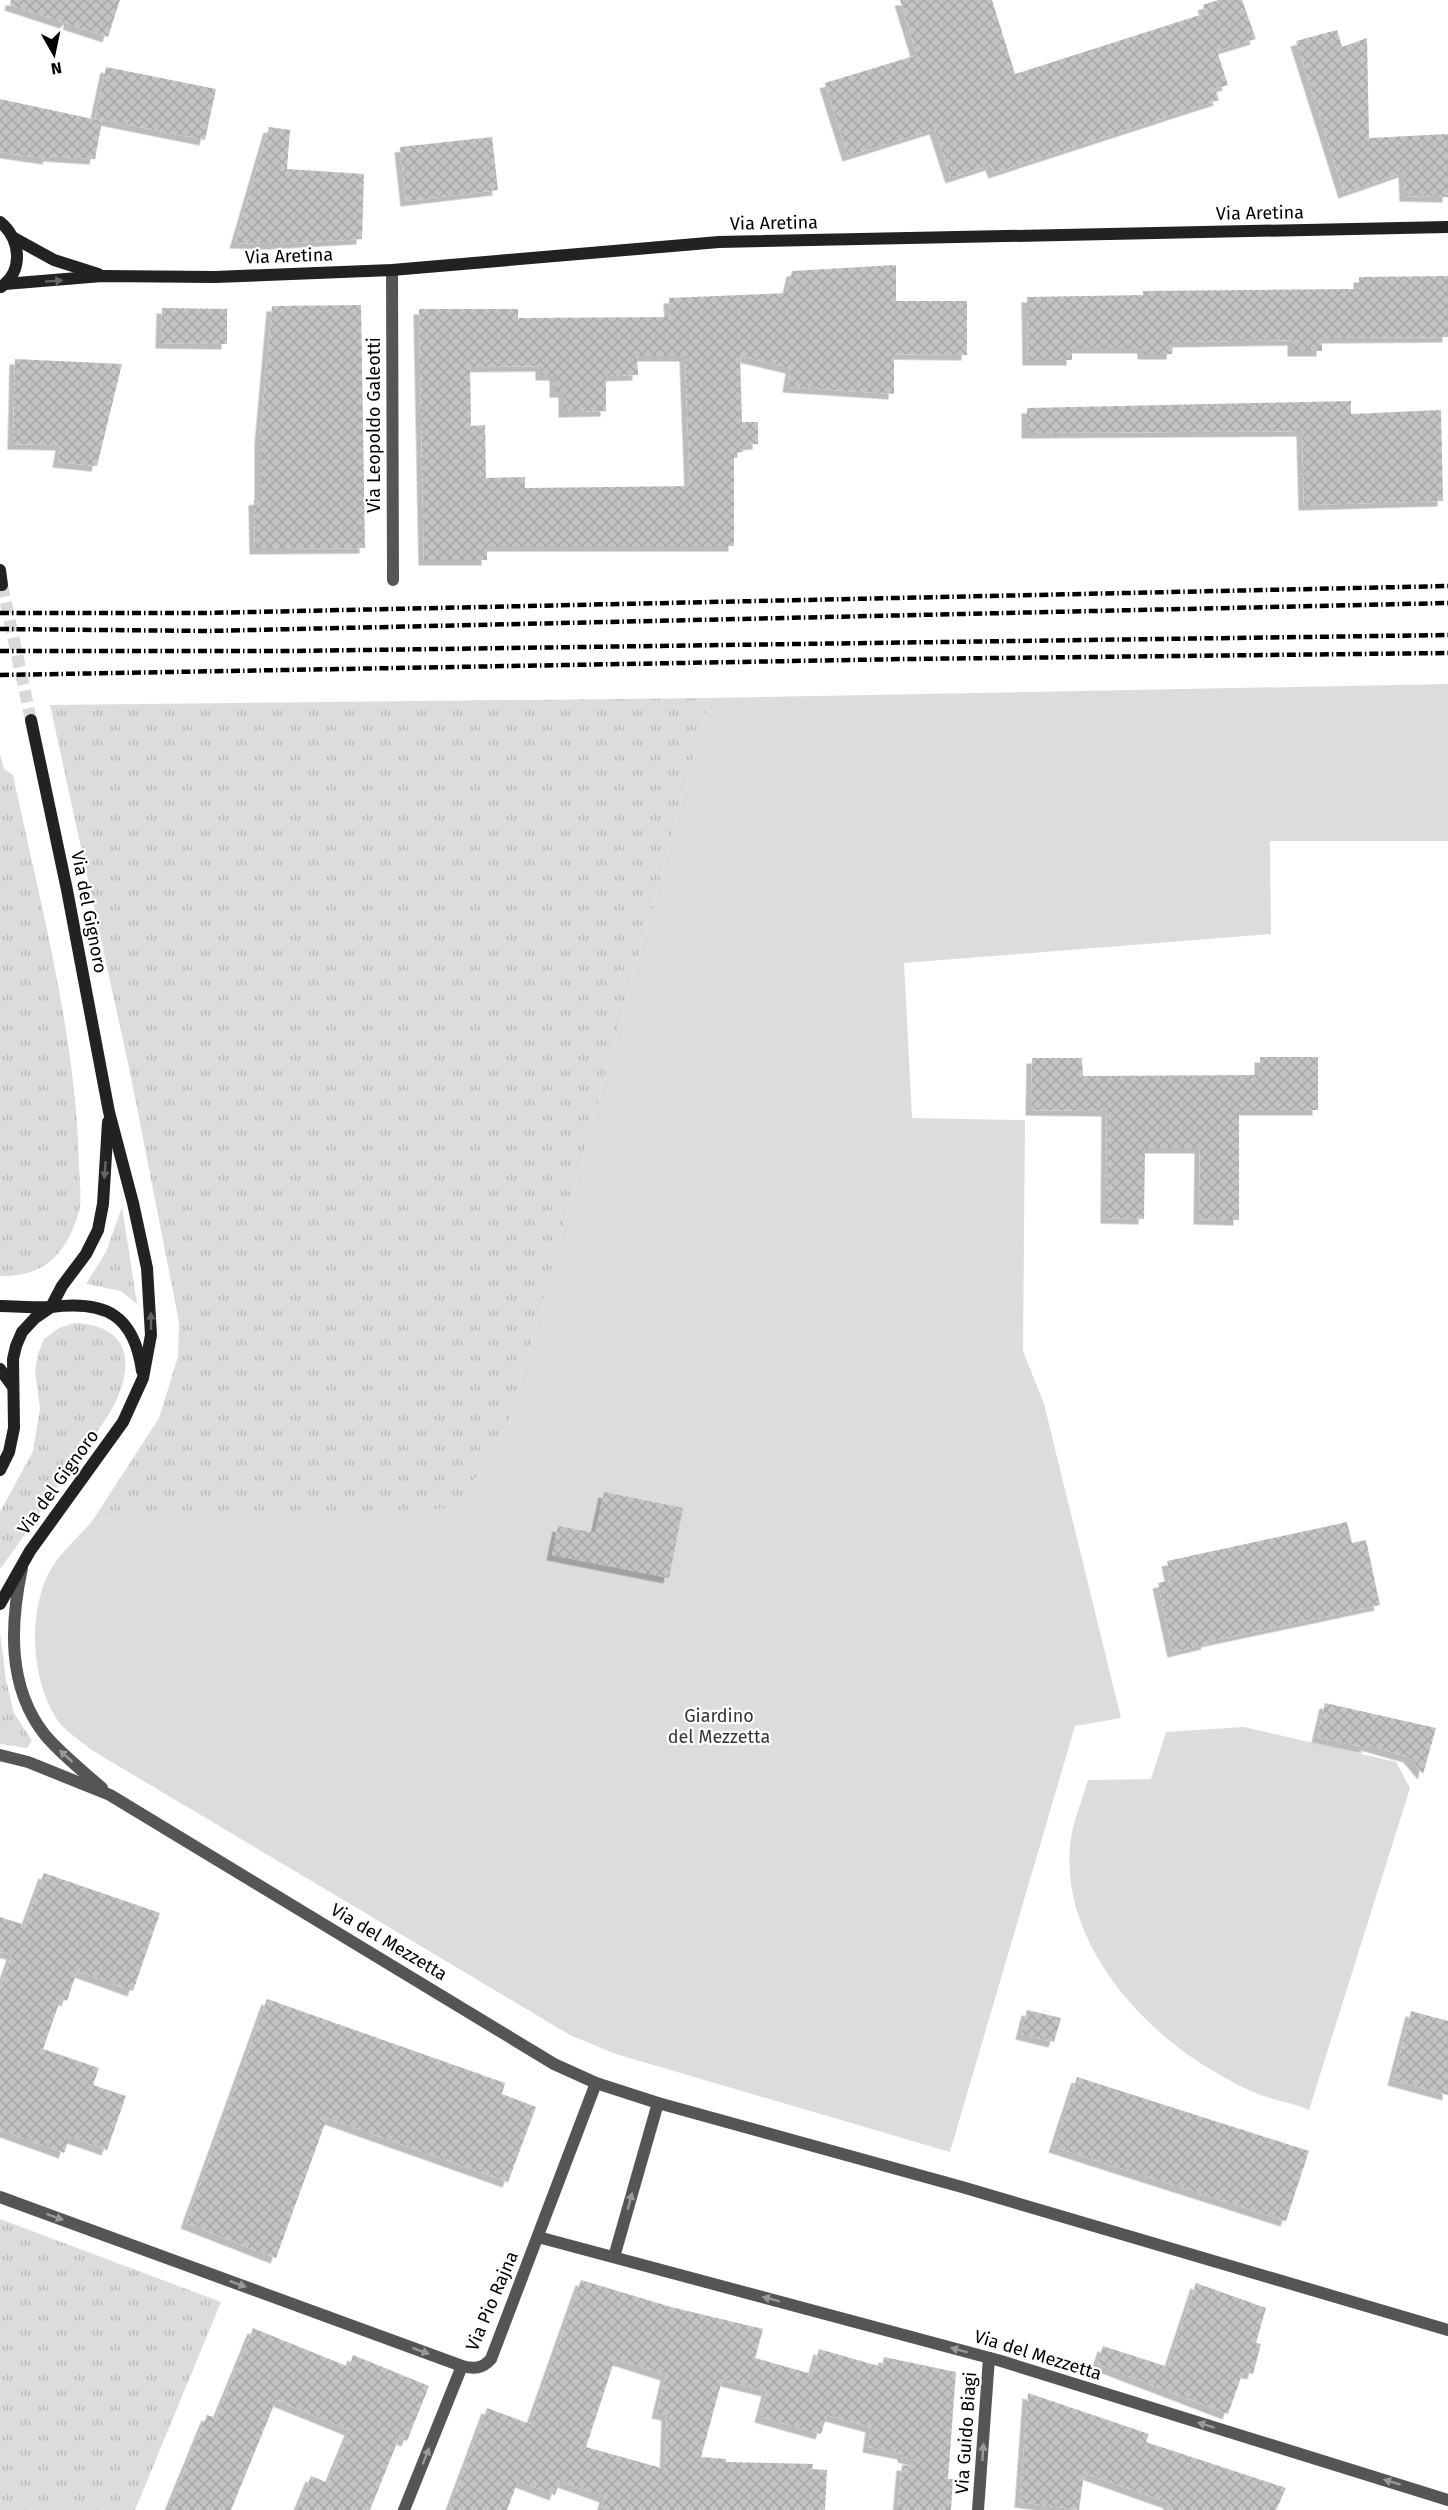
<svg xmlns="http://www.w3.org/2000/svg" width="1448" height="2510" viewBox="0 0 1448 2510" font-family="'Fira Sans',sans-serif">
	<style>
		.grass { fill: url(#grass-tufts) }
		.park { fill: #dcdcdc }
		.building { fill: url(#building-cross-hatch); fill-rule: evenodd; filter: url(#shadow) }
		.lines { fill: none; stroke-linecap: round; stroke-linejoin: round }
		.secondary-tunnel { stroke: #d9d9d9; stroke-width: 12; stroke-dasharray: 12 6; stroke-linecap: butt }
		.street { stroke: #555; stroke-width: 12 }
		.secondary { stroke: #222; stroke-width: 12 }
		.rail { stroke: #000; stroke-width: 4.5; stroke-dasharray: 9 3 1.5 3; stroke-linecap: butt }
		.oneway { fill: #646464 }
		.oneway2 { fill: #999 }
		.labels { text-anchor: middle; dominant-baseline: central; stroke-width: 4.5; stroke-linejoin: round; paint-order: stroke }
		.street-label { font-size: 18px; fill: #000; stroke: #fff }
		.park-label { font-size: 18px; fill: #333; stroke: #fff }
	</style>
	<defs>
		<pattern id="grass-tufts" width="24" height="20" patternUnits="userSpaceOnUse" patternTransform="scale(1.5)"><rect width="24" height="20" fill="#dcdcdc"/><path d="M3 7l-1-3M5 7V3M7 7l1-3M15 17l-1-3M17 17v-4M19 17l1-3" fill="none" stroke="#bbb"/></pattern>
		<pattern id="building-cross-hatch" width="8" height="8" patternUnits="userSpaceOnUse" patternTransform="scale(1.5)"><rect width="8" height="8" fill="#c4c4c4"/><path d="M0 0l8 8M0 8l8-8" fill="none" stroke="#a7a7a7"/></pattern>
		<filter id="shadow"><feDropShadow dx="-5.5" dy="5.5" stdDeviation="0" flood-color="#0004"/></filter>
	</defs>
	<rect width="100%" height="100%" fill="#fff"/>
	<g class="grass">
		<path d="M710,698L509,1423L457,1509L93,1520L159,1418L178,1357L179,1322L131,1077L50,705Z"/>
		<path d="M0,753L4,769L13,775C40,903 76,1034 79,1165C79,1180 83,1201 78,1215C65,1255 44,1277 0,1276Z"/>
		<path d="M122,1207L137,1304L121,1291L86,1284L106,1252Z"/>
		<path d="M74,1323C135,1325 135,1371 109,1414C96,1435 80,1454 66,1474C44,1506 23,1538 0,1569V1512L33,1451L40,1409L35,1370L38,1354L44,1339L59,1328Z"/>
		<path d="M0,1633L6,1680L14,1713L32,1741L27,1748L0,1744Z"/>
		<path d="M0,2219L221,2302L135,2510H0Z"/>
	</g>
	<g class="park">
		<path d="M1448,684V841H1270L1271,934L904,963L912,1118L1025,1120L1023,1351L1044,1404L1121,1718L1075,1726L950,2152L616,2054L570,2035L90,1749C79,1739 63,1730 56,1718C32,1680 29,1622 45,1581C54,1558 78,1538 93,1520L457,1508L509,1423L710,698Z"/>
		<path d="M1244,1727L1396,1762L1410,1788L1309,2110C1294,2103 1277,2101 1261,2095C1244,2089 1224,2077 1208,2068C1131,2021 1054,1929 1072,1832C1076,1815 1083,1797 1088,1780L1151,1779L1166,1732Z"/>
	</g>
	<g class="building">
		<path d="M11,0H120L108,37L10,5Z"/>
		<path d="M900,0H992L1015,74L1206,13L1203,5L1218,0H1242L1256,39L1217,51L1228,85L1215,89L1219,100L994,173L991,165L951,178L935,129L848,156L825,83L917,55Z"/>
		<path d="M1337,30L1342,47L1367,38L1369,138L1448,134V197L1405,196L1404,172L1344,193L1296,41Z"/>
		<path d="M106,67L216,89L205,140L95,118Z"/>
		<path d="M0,99L102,121L95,159L49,156L48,159L0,152Z"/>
		<path d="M269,127L290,130L287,169L364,174L362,239L273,244L235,243Z"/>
		<path d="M492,137L498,190L406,201L400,147Z"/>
		<path d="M896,265V301H967V355L894,354V394L788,387L791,368L740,356L742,422H758V444L743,445V452L734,453V546H487V560H424L419,309H518V318L670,317L669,298L787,293L792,271ZM637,356H685L690,486L525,488V477L486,478L485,425L471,426L470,367L541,366V375H555V392H564V412L606,411V376L638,375Z"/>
		<path d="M1448,276V337L1322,338V351H1293V340L1173,342L1172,354H1143V348H1072V360H1028L1027,297L1143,295V291L1359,289V277Z"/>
		<path d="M361,305L365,548L255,549L254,500L260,499V439L272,306Z"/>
		<path d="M162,308L227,309V344L161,343Z"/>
		<path d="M15,359L122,364L97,466L58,462L61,445L13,444Z"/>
		<path d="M1351,401V414L1441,410L1443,501L1304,505L1302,431L1027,433V408Z"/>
		<path d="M1260,1057H1318V1110H1239V1220L1199,1219L1200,1148H1145L1144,1219L1106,1218L1107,1111L1031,1110L1032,1058H1082L1083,1076L1260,1075Z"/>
		<path d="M604,1492L683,1508L669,1578L552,1555L558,1526L595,1533Z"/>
		<path d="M1347,1522L1352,1543L1366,1540L1380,1605L1206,1642L1207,1644L1173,1652L1158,1583L1171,1580L1167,1561Z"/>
		<path d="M1325,1703L1436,1728L1423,1774L1409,1757L1366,1745L1367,1748L1317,1737Z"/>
		<path d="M44,1873L160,1913L133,1991L77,1971L67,2001L61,1998L43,2049L99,2068L93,2085L126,2096L107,2150L70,2137L64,2153L0,2130V1989L12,1954L0,1952V1917L25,1925Z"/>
		<path d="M267,1999L505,2083L502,2094L536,2107L508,2182L327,2118L276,2258L186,2223Z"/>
		<path d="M1027,2010L1061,2018L1054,2042L1021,2034Z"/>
		<path d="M1411,2011L1448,2021V2095L1393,2080Z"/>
		<path d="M1077,2077L1309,2151L1286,2221L1054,2147Z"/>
		<path d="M581,2280L671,2307L763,2329L755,2358L812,2374L819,2349L882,2367L884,2357L956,2372L948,2479H953L951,2510H898L902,2465L914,2466V2460L903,2457V2454L868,2447L871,2427L827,2415L821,2434L760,2417L767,2391L722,2380L701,2457L726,2459V2462L813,2464L812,2469L827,2470L825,2510H601L605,2497L560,2481L555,2495L518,2481L507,2510H449L487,2408L530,2424ZM615,2359L666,2375L657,2413L667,2415L665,2469L586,2447Z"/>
		<path d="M1196,2283L1266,2308L1256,2343L1261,2344L1253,2374L1243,2372L1228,2414L1097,2364L1103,2346L1168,2367Z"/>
		<path d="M253,2328L349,2367L353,2355L429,2386L407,2441L399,2438L370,2510H297L311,2476L328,2483L350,2430L276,2400L231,2510H168L207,2415L216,2418Z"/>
		<path d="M1028,2393L1149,2434L1146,2442L1286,2488L1276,2510H1167L1169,2503L1084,2473L1079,2510L1020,2502Z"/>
	</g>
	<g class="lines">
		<path class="secondary-tunnel" d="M2,585L31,720"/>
		<g class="street">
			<path d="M392,270L393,580"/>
			<path d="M22,1568C10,1624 7,1687 45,1735C62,1755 83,1771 102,1788"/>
			<path d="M0,1755L28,1762L110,1795L554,2064L596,2083L658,2103L962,2187L1448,2330"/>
			<path d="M0,2197L462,2366C474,2369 482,2369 491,2359L596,2083"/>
			<path d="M538,2237L1001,2361L1448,2500"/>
			<path d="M614,2257L658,2103"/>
			<path d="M404,2510L462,2366"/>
			<path d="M978,2510L989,2358"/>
		</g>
		<g class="secondary">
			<path d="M0,222C21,239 24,271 1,287"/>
			<path d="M14,238L54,260L98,274"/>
			<path d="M5,284L102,276L215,277L392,270L719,242L1448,227"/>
			<path d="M0,570L2,585"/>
			<path d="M0,1306C17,1306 35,1308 51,1307C106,1300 134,1315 142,1371"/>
			<path d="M0,1369L13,1387"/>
			<path d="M0,1470L9,1452L14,1428L13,1359L16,1346L22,1332L35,1318L51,1307L62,1286L86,1254L98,1230L103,1204L108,1122"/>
			<path d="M0,1604L30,1551L123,1422L143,1378L151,1335L147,1268L133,1203L109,1112L67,890L31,720"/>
		</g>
		<g class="rail">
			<path d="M0,613H206L1448,586"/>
			<path d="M0,629L208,631L1448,603"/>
			<path d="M0,651H292L1448,635"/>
			<path d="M0,675L906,659L1448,653"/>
		</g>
	</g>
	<defs><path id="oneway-solid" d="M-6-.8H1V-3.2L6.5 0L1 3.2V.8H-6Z" transform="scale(1.5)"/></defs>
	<g class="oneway">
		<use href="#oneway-solid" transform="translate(54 281) rotate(-4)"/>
		<use href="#oneway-solid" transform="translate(105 1170) rotate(94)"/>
		<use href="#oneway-solid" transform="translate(151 1321) rotate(-90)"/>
	</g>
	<g class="oneway2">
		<use href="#oneway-solid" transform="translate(66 1756) rotate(-138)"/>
		<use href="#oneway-solid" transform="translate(630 2201) rotate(-75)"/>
		<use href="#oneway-solid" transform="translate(55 2217) rotate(20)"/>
		<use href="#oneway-solid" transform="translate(238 2284) rotate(20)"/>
		<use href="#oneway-solid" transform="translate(771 2299) rotate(-165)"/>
		<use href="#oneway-solid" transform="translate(959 2350) rotate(-165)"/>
		<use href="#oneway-solid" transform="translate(421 2351) rotate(20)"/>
		<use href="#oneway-solid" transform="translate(1206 2425) rotate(-163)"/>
		<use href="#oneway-solid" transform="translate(983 2452) rotate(-86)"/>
		<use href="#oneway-solid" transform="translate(426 2456) rotate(-68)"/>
		<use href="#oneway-solid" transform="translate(1392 2482) rotate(-163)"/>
	</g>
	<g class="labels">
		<g class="street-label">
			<text transform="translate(1260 213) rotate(-1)">Via Aretina</text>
			<text transform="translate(774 223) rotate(-1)">Via Aretina</text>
			<text transform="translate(289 256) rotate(-2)">Via Aretina</text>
			<text transform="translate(374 425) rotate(-90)">Via Leopoldo Galeotti</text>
			<text transform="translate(89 912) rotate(79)">Via del Gignoro</text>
			<text transform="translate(58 1482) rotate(-54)">Via del Gignoro</text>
			<text transform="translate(389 1942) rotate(31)">Via del Mezzetta</text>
			<text transform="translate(492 2301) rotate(-67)">Via Pio Rajna</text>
			<text transform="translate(1038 2355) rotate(17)">Via del Mezzetta</text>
			<text transform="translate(966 2433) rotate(-86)">Via Guido Biagi</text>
		</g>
		<g class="park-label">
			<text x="719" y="1716">Giardino<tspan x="719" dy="21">del Mezzetta</tspan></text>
		</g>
	</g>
	<g transform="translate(54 54) rotate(171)" stroke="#ffffff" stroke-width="4.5" paint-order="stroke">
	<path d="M0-4.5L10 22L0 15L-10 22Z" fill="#000000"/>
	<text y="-9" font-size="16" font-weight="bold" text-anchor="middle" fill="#000000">N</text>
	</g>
</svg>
